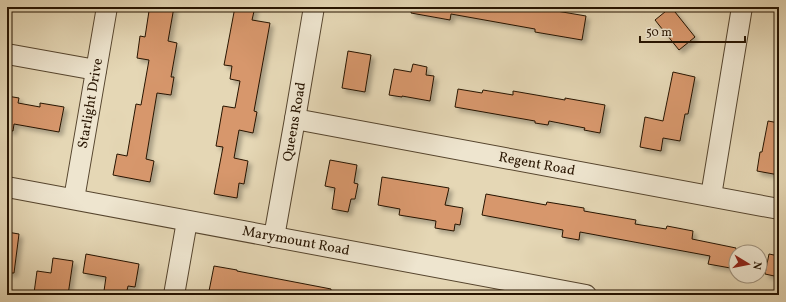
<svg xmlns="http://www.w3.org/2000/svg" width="786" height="302" viewBox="0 0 786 302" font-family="Vollkorn,serif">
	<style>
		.building { fill: #d7976c; stroke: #271401; filter: url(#shadow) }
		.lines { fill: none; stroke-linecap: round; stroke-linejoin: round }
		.minor-casing { stroke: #56452e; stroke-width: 22 }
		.minor { stroke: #eee5cf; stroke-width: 20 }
		.labels { text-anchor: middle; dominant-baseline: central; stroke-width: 4; stroke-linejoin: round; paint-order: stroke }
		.street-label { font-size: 14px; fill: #271401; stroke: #eee5cf }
	</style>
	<defs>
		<filter id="shadow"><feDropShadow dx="3.5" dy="3.5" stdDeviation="2" flood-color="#0004"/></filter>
	</defs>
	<rect width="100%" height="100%" fill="#e5d7b5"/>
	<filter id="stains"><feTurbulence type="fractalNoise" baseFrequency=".005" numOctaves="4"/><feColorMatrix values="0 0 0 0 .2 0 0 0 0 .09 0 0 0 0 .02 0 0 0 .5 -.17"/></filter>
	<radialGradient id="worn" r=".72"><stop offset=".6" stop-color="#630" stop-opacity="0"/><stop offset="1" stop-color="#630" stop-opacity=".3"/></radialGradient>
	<g class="building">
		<path d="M153,7H174L168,41L177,43L171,77H174L171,95L157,93L146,159L154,161L150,182L113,175L117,154L127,156L136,104L141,105L149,60L137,58L140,36L145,37L149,11H152Z"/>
		<path d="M235,7H255L252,20L270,23L254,111L257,112L253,133L239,130L234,158L248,161L244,184L239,183L237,198L214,194L223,147L216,146L223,106L235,108L240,81L230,79L232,66L224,65Z"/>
		<path d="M412,7H533L586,16L582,40L535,32V29L451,14L450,20L411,13Z"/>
		<path d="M671,7L695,37L679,50L655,20Z"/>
		<path d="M348,51L371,55L365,92L342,88Z"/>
		<path d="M413,64L427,67L426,75L434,76L430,101L402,96V97L389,95L394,69L411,72Z"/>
		<path d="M673,72L695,77L688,114H685L680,141L663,138L661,151L640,147L645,117L663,121Z"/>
		<path d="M458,89L482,93L483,90L513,95V91L565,100V98L605,105L600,133L584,130L585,128L549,121L548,125L535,123V121L455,107Z"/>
		<path d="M7,96L19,98L18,103L40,107V103L64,107L59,132L14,124L13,131L7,130Z"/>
		<path d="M768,121L779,123V175L757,171L760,152H762Z"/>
		<path d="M330,160L357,165L354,183L358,184L355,199H351L348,212L332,209L335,188L325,186Z"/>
		<path d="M382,177L449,188L445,205L463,208L460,225L455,224L454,231L435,228L436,221L399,215L400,209L378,205Z"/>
		<path d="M486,194L546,205L547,202L584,208V211L636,220L635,224L666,229L667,226L693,231L692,239L736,248V269L708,264L710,256L580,232L579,240L562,237L563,230L482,215Z"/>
		<path d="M7,232L19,234L14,273H7Z"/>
		<path d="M86,254L139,264L135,287L128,286L126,295L104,291L106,277L83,273Z"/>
		<path d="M769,254L779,256V277L765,274Z"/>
		<path d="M53,258L73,261L68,295H44L34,293L37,271L51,273Z"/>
		<path d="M214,266L237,270V271L331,289V295H212L213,292L209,291Z"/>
	</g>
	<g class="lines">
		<defs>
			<g id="minor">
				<path d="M7,54L96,70"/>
				<path id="s1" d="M295,119L779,209"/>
				<path id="s2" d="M7,187L586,295"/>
				<path d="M711,196L742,7"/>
				<path id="s3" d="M74,199L107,7"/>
				<path id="s4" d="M274,237L295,119L314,7"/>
				<path d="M174,295L187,221"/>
			</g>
		</defs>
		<use href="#minor" class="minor-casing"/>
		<use href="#minor" class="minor"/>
	</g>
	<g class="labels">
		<g class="street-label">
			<text stroke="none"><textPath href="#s3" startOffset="97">Starlight Drive</textPath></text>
			<text stroke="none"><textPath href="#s4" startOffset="117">Queens Road</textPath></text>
			<text stroke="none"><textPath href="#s1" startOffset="246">Regent Road</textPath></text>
			<text stroke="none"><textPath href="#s2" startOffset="294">Marymount Road</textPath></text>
		</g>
	</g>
	<rect width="786" height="302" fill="none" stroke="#e5d7b5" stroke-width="24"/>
	<rect x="8" y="8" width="770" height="286" fill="none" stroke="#271401" stroke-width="2"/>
	<rect x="12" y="12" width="762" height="278" fill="none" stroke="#271401"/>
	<g transform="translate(748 264) rotate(100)"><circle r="19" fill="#eee5cf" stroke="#9e917d"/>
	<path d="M0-3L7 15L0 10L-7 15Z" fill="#8f2418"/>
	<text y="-6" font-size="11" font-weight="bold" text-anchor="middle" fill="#271401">N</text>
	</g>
	<path d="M640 36v6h105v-6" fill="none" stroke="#271401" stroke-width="2"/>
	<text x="646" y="36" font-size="12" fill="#271401" stroke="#eee5cf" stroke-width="3" paint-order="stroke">50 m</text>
	<rect width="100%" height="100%" filter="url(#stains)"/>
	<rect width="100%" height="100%" fill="url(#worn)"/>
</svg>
